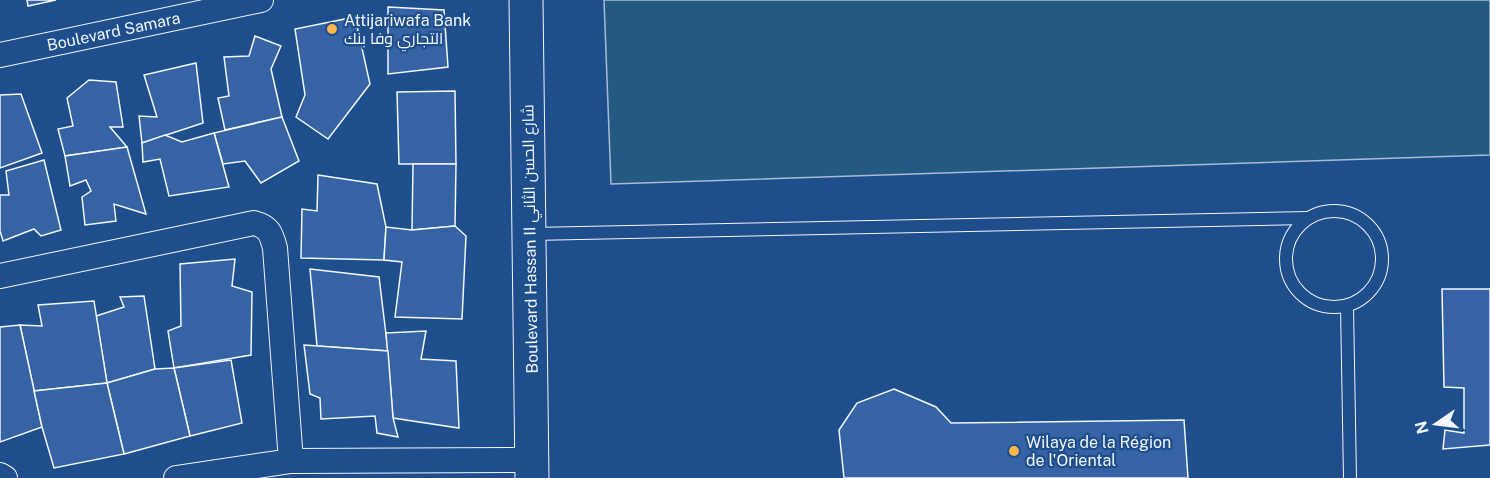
<svg xmlns="http://www.w3.org/2000/svg" width="1490" height="478" viewBox="0 0 1490 478" font-family="'Public Sans',Cairo,sans-serif">
	<style>
		.green { fill: #245a82; stroke: #a8bbd7; stroke-width: 1.5 }
		.building { fill: #3563a3; stroke: #f2f6ff; stroke-width: 1.5 }
		.lines { fill: none; stroke-linecap: round; stroke-linejoin: round }
		.service-casing { stroke: #f2f6ff; stroke-width: 14 }
		.minor-casing { stroke: #f2f6ff; stroke-width: 26 }
		.secondary-casing { stroke: #f2f6ff; stroke-width: 35 }
		.service { stroke: #1f4e8c; stroke-width: 12 }
		.minor { stroke: #1f4e8c; stroke-width: 24 }
		.secondary { stroke: #1f4e8c; stroke-width: 33 }
		.poi-dot { fill: #ffb74d; stroke: #1f4e8c; stroke-width: 2 }
		.labels { text-anchor: middle; dominant-baseline: central; stroke-width: 4.5; stroke-linejoin: round; paint-order: stroke }
		.poi-label { font-size: 16px; fill: #f2f6ff; stroke: #1f4e8c; text-anchor: start }
		.street-label { font-size: 16px; fill: #f2f6ff; stroke: #1f4e8c }
	</style>
	<rect width="100%" height="100%" fill="#1f4e8c"/>
	<path class="green" d="M604,0H1490V155L611,184Z"/>
	<g class="building">
		<path d="M27,0H56L28,6Z"/>
		<path d="M388,7L444,10L448,67L388,74Z"/>
		<path d="M355,17L370,84L328,139L296,117L305,95L295,29Z"/>
		<path d="M255,36L281,46L271,69L282,117L225,130L218,98L229,96L224,57L249,56Z"/>
		<path d="M196,63L203,123L142,143L139,116L157,117L144,75Z"/>
		<path d="M89,80L116,82L123,127H110L127,147L65,156L58,129L73,126L67,98Z"/>
		<path d="M455,91L456,164H399L397,92Z"/>
		<path d="M21,94L42,153L0,168V95Z"/>
		<path d="M282,117L299,161L261,183L245,161L223,164L214,133Z"/>
		<path d="M214,133L229,187L169,196L160,159L143,162L142,143L165,135L182,142Z"/>
		<path d="M127,147L146,214L114,204L116,221L85,225L82,197L91,191L86,180L70,186L65,156Z"/>
		<path d="M44,160L61,230L41,236L34,229L3,241L0,231V195H9L6,171Z"/>
		<path d="M413,164H456L455,226L412,230Z"/>
		<path d="M318,175L377,184L386,227L384,260L301,258L302,209L317,211Z"/>
		<path d="M455,226L466,236L462,319L395,317L402,262L384,260L386,227L412,230Z"/>
		<path d="M235,259L232,286L252,292L251,355L174,368L168,331L181,326L180,264Z"/>
		<path d="M310,269L379,277L388,351L317,346Z"/>
		<path d="M1442,289H1490V445L1443,449L1445,430L1464,433V388L1444,387Z"/>
		<path d="M144,296L155,369L107,383L96,316L124,307L120,297Z"/>
		<path d="M94,301L107,383L34,391L20,325L42,326L38,305Z"/>
		<path d="M20,325L42,427L0,442V327Z"/>
		<path d="M426,331L421,359L456,361L459,428L393,418L386,333Z"/>
		<path d="M304,345L388,351L393,418L398,437L377,433L375,416L321,419L320,398L310,394Z"/>
		<path d="M231,360L242,423L190,436L174,368Z"/>
		<path d="M174,368L190,436L124,454L107,383L155,369Z"/>
		<path d="M107,383L124,454L54,468L42,427L34,391Z"/>
		<path d="M894,389L936,407L951,423L1184,420L1188,478H844L839,430L857,403Z"/>
	</g>
	<g class="lines">
		<defs>
			<g id="service">
				<circle cx="1334" cy="259" r="48"/>
				<path d="M531,234L1308,218"/>
				<path d="M1347,306L1350,478"/>
			</g>
			<g id="minor">
				<path id="s1" d="M0,55L261,0"/>
				<path d="M0,276L254,223C269,227 271,233 275,248L291,461"/>
				<path d="M0,475L5,478"/>
				<path d="M176,478L291,461L532,460"/>
			</g>
			<path id="secondary" d="M526,0L532,478"/>
		</defs>
		<use href="#service" class="service-casing"/>
		<use href="#minor" class="minor-casing"/>
		<use href="#secondary" class="secondary-casing"/>
		<use href="#service" class="service"/>
		<use href="#minor" class="minor"/>
		<use href="#secondary" class="secondary"/>
	</g>
	<g class="poi-dot">
		<circle cx="332" cy="29" r="6"/>
		<circle cx="1014" cy="451" r="6"/>
	</g>
	<g class="labels">
		<g class="poi-label">
			<text x="344" y="20">Attijariwafa Bank<tspan x="344" dy="18">التجاري وفا بنك</tspan></text>
			<text x="1026" y="442">Wilaya de la Région<tspan x="1026" dy="18">de l'Oriental</tspan></text>
		</g>
		<g class="street-label">
			<text stroke="none"><textPath href="#s1" startOffset="116">Boulevard Samara</textPath></text>
			<text transform="translate(530 239) rotate(-91)">Boulevard Hassan II شارع الحسن الثاني</text>
		</g>
	</g>
	<g transform="translate(1436 424) rotate(256)" stroke="#1f4e8c" stroke-width="4.5" paint-order="stroke">
	<path d="M0-4.5L10 22L0 15L-10 22Z" fill="#f2f6ff"/>
	<text y="-9" font-size="16" font-weight="bold" text-anchor="middle" fill="#f2f6ff">N</text>
	</g>
</svg>
